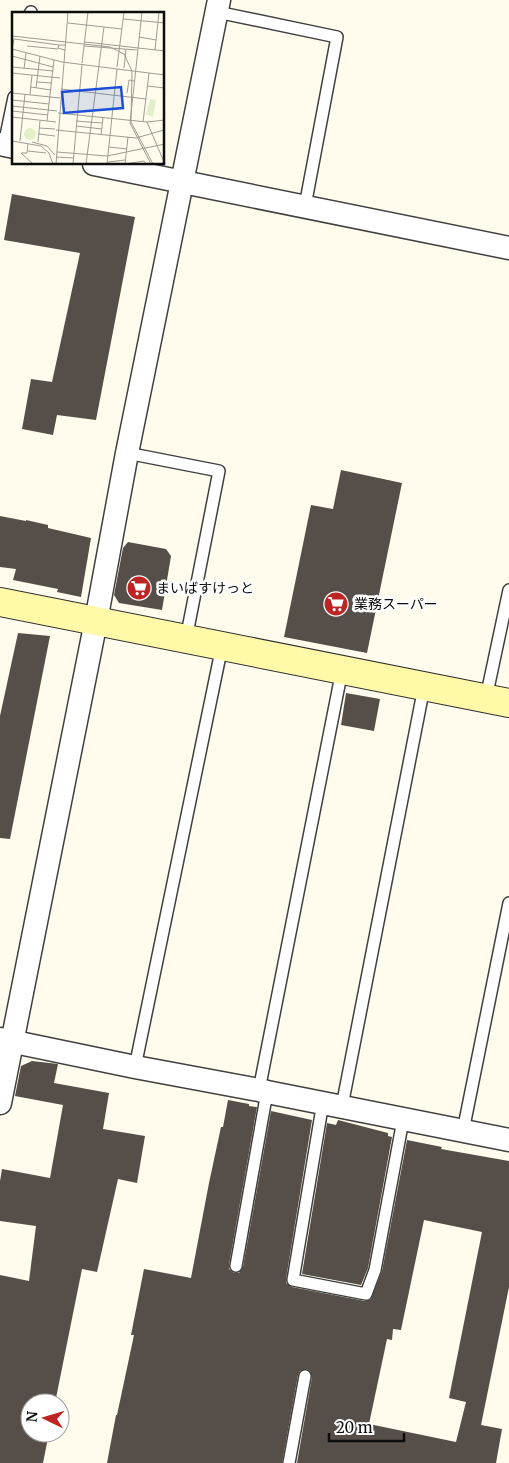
<svg xmlns="http://www.w3.org/2000/svg" width="509" height="1463" viewBox="0 0 509 1463" font-family="Merriweather,'Noto Sans JP',serif">
	<style>
		.building { fill: #564f49; fill-rule: evenodd }
		.lines { fill: none; stroke-linecap: round; stroke-linejoin: round }
		.lane-casing { stroke: #404040; stroke-width: 14 }
		.street-casing { stroke: #404040; stroke-width: 25 }
		.secondary-casing { stroke: #2f2f2f; stroke-width: 30 }
		.lane { stroke: #fff; stroke-width: 11 }
		.street { stroke: #fff; stroke-width: 22 }
		.secondary { stroke: #fff9a8; stroke-width: 28 }
		.labels { text-anchor: middle; dominant-baseline: central; stroke-width: 5; stroke-linejoin: round; paint-order: stroke }
		.poi-label { font-size: 14px; fill: #0d0d0d; stroke: #fff; text-anchor: start }
		.inset-road { fill: none; stroke: #9e9c93; stroke-width: 1 }
		.view { fill: #1d4ed8; fill-opacity: 0.15; stroke: #1d4ed8; stroke-width: 2.5 }
		.inset-edge { fill: none; stroke: #0d0d0d; stroke-width: 2.5 }
	</style>
	<rect width="100%" height="100%" fill="#fffced"/>
	<g class="building">
		<path d="M12,194L135,217L96,420L57,415L53,435L22,429L31,379L52,382L80,253L4,240Z"/>
		<path d="M341,470L402,483L367,653L284,637L311,505L333,509Z"/>
		<path d="M0,516L26,521V520L48,525V528L91,538L81,597L57,592L58,589L13,580L16,569L0,567Z"/>
		<path d="M128,542L166,549L171,556L162,610L119,603L114,595L123,548Z"/>
		<path d="M18,633L50,636L10,839L0,838V716Z"/>
		<path d="M346,693L380,699L374,731L341,725Z"/>
		<path d="M32,1061L58,1064L54,1083L109,1093L103,1129L145,1136L137,1183L118,1179L97,1272L82,1269L55,1403H30V1433H49L43,1463H0V1275L29,1281L36,1226L0,1221V1181L2,1169L50,1178L63,1105L15,1096L21,1066Z"/>
		<path d="M228,1100L249,1104V1106L257,1107L229,1265V1269L234,1273H239L243,1267L271,1111L312,1120L286,1279V1283L292,1287L365,1301L371,1299L382,1271L407,1140L442,1147L441,1149L509,1161V1287L481,1425L502,1429L496,1463H297L312,1377L310,1371L306,1369L300,1371L298,1375L282,1463H107L116,1415H117L134,1335H131L144,1269L191,1278L209,1183L221,1127H223ZM424,1220L482,1232L449,1398L466,1402L456,1442L369,1424L387,1339L392,1340L393,1329L401,1330Z"/>
		<path d="M338,1120L388,1133V1136L392,1137L368,1268L361,1285L302,1274L327,1123L336,1125Z"/>
	</g>
	<g class="lines">
		<defs>
			<g id="lane">
				<path d="M217,12L337,37L305,206"/>
				<path d="M30,14L31,12"/>
				<path d="M4,145L14,97"/>
				<path d="M127,453L219,471L186,639"/>
				<path d="M486,698L509,590"/>
				<path d="M135,1067L222,646"/>
				<path d="M259,1090L342,670"/>
				<path d="M323,1102L293,1280L366,1294L375,1270L403,1120"/>
				<path d="M342,1106L424,687"/>
				<path d="M463,1131L509,903"/>
				<path d="M236,1266L267,1092"/>
				<path d="M289,1463L305,1376"/>
			</g>
			<g id="street">
				<path d="M0,144L14,147"/>
				<path d="M94,164L509,248"/>
				<path d="M0,1039L135,1067L259,1090L267,1092L509,1140"/>
				<path d="M0,1103L96,621L127,453L219,0"/>
			</g>
			<path id="secondary" d="M0,602L509,703"/>
		</defs>
		<use href="#lane" class="lane-casing"/>
		<use href="#street" class="street-casing"/>
		<use href="#secondary" class="secondary-casing"/>
		<use href="#lane" class="lane"/>
		<use href="#street" class="street"/>
		<use href="#secondary" class="secondary"/>
	</g>
	<defs>
		<symbol id="supermarket-disc" viewBox="-11 -11 22 22"><circle r="9.5" fill="#be2424" stroke="#fff"/><path d="M-6-5.5h2.5l.6 2H6L4.5 2H-2.5L-4.4-4H-6ZM-1.5 3.2a1.3 1.3 0 1 0 .1 0ZM3 3.2a1.3 1.3 0 1 0 .1 0Z" fill="#fff"/></symbol>
	</defs>
	<g fill-rule="evenodd">
		<use href="#supermarket-disc" x="125" y="574" width="28" height="28"/>
		<use href="#supermarket-disc" x="322" y="590" width="28" height="28"/>
	</g>
	<g class="labels">
		<g class="poi-label">
			<text x="156" y="588">まいばすけっと</text>
			<text x="354" y="604">業務スーパー</text>
		</g>
	</g>
	<g transform="translate(12 12)">
		<rect width="152" height="152" fill="#fffced"/>
		<path d="M138,87L144,88L141,105L134,102ZM12 122a6 6 0 1 1 12 0a6 6 0 1 1-12 0Z" fill="#e1f0c8"/>
		<path class="inset-road" d="M130,0L118,111L139,152M111,7L153,11M56,11L110,17M0,24L98,35L112,42L120,59L119,110L141,152M127,25L144,28M73,30L153,39M15,34L46,37M72,34L125,38M0,37L2,27L47,33M0,37L50,50L153,63M53,38L46,36L47,33H54M143,38L147,0M0,44L41,55M70,51L76,0M0,55L41,59M105,55L112,0M112,56L114,37M12,57L14,41M0,61L48,66M25,70L40,71M135,74L153,76M19,75L39,78M24,76L28,44M49,77L134,87M0,81L48,86M115,81L117,68L122,69M18,82L20,63M0,88L37,92M0,94L45,99M0,99L36,103M46,101L135,110L153,108M0,105L44,110M35,109L42,48M64,109L90,111M131,110L137,61M135,110L153,152M64,114L90,117M27,116L43,117M44,118L124,126L152,118M27,122L43,124M89,123L91,106M0,129L29,134L37,141L41,152M8,129L13,82M20,130L35,134L43,143M26,130L28,109M16,132L15,141H9L21,152M97,135L115,137M16,139L34,141M45,140L95,144L153,132M44,145L62,146M96,150L113,148M44,152L56,0M61,152L70,53M74,152L92,15M95,152L105,57M113,152L116,125M113,152L132,149L134,152"/>
		<path class="view" d="M109,75L111,96L52,101L50,80Z"/>
		<rect width="152" height="152" class="inset-edge"/>
	</g>
	<g transform="translate(45 1418) rotate(275)"><circle r="24" fill="#ffffff" stroke="#9e9e9e"/>
	<path d="M0-4L9 19L0 12L-9 19Z" fill="#be2424"/>
	<text y="-8" font-size="14" font-weight="bold" text-anchor="middle" fill="#0d0d0d">N</text>
	</g>
	<path d="M329 1433v8h75v-8" fill="none" stroke="#0d0d0d" stroke-width="2.5"/>
	<text x="336" y="1433" font-size="15" fill="#0d0d0d" stroke="#ffffff" stroke-width="4" paint-order="stroke">20 m</text>
</svg>
